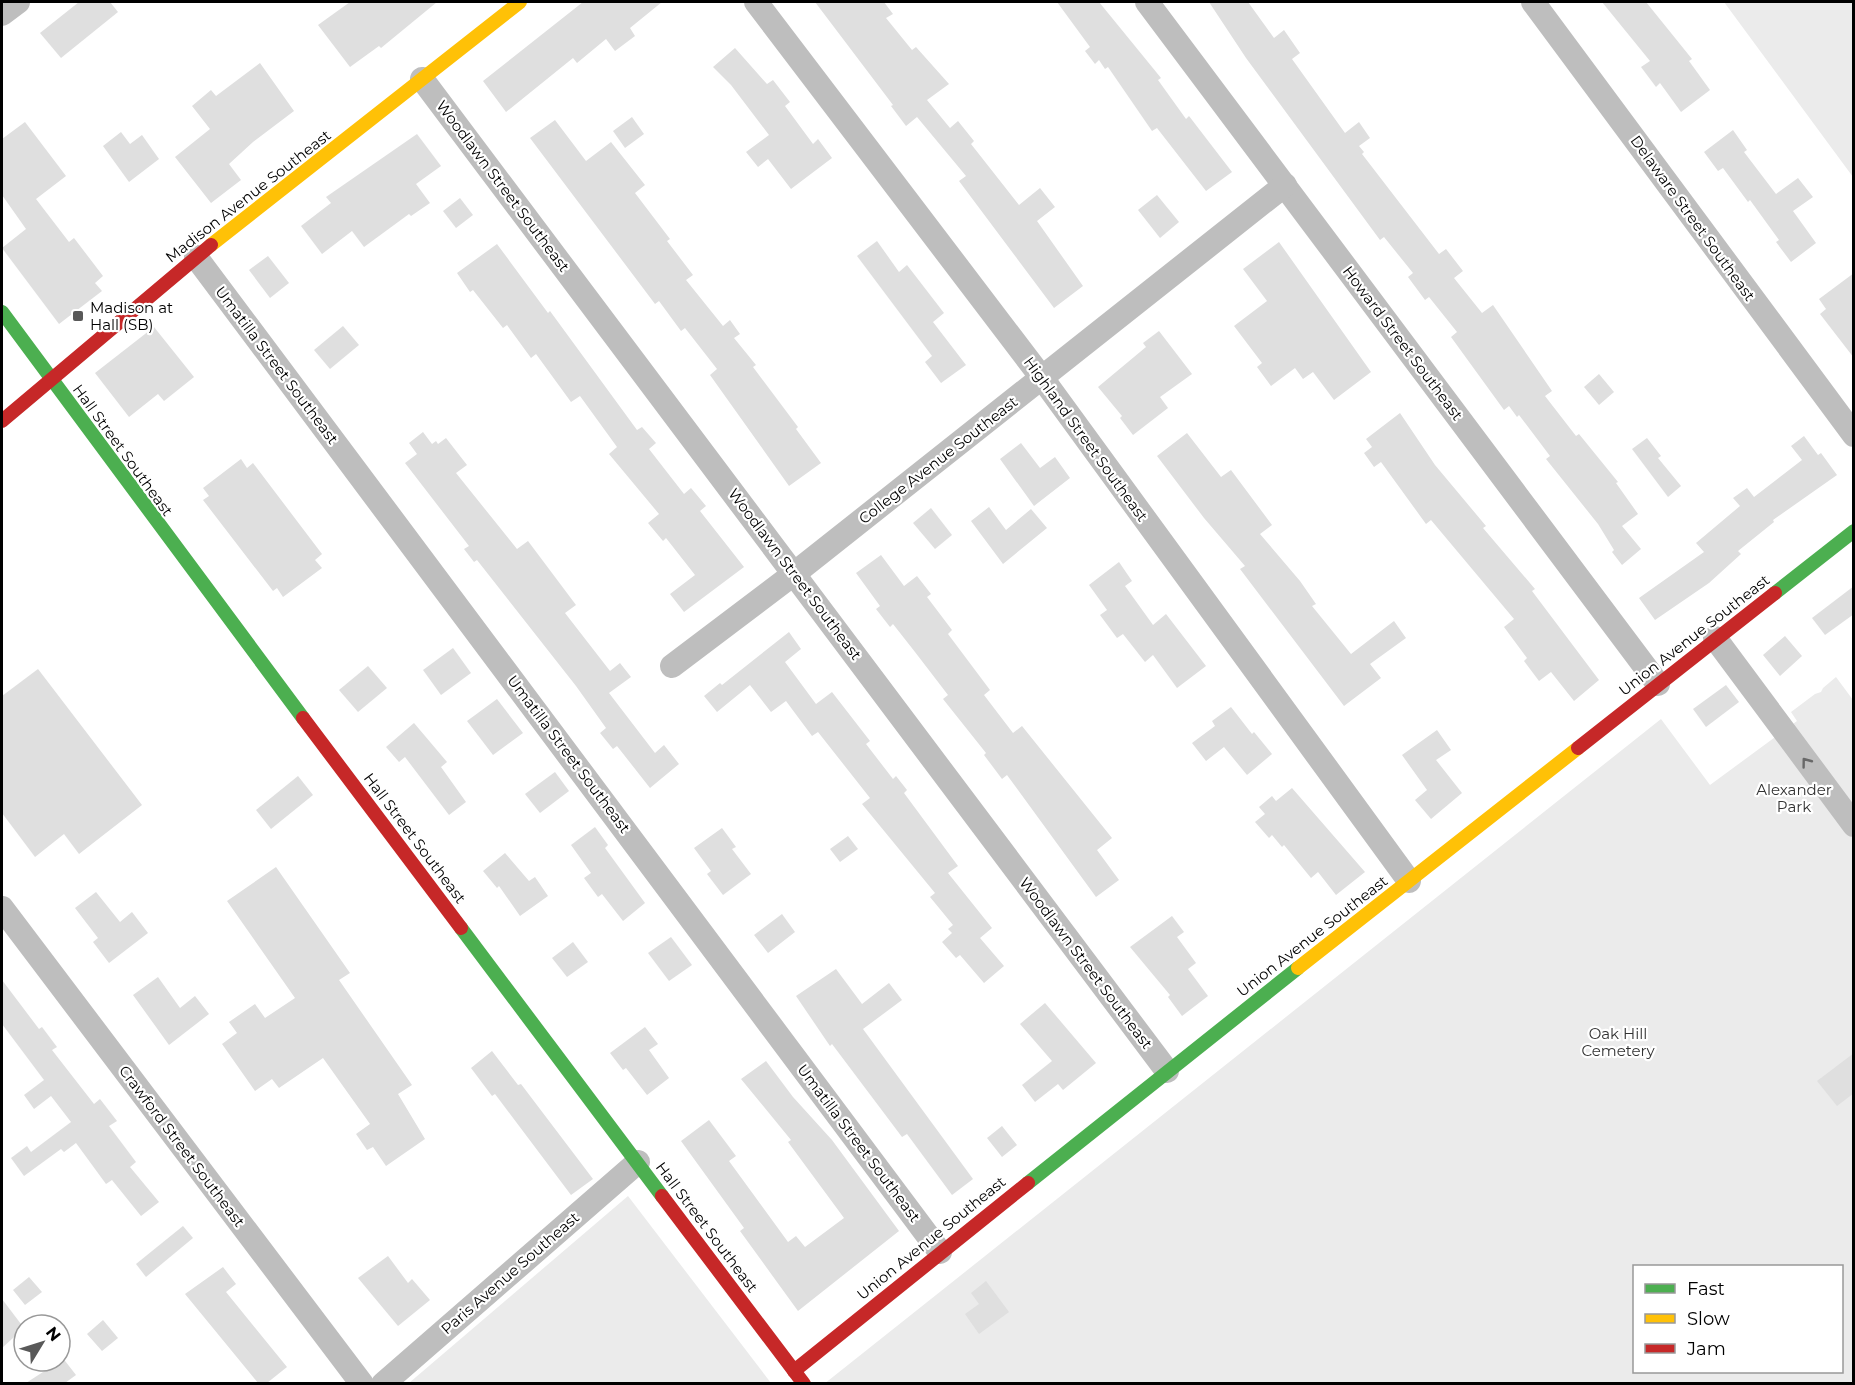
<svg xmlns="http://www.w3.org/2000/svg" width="1855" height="1385" viewBox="0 0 1855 1385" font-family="Montserrat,sans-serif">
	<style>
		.green { fill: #ebebeb; fill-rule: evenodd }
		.building { fill: #dfdfdf }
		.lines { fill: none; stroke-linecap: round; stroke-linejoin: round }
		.street { stroke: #bebebe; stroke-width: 24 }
		.fast { stroke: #4caf50; stroke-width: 14 }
		.slow { stroke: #ffc107; stroke-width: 14 }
		.jam { stroke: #c62828; stroke-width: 14 }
		.oneway { stroke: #686868 }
		.poi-dot { fill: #595959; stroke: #fff; stroke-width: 2 }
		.labels { text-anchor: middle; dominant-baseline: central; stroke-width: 4.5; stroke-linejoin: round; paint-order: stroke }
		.street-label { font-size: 15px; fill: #000; stroke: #fff }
		.poi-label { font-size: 15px; fill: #000; stroke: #fff; text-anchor: start }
		.park-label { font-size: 15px; fill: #323232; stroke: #fff }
	</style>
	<rect width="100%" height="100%" fill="#fff"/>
	<g class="green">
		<path d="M1724,2H1853V177Z"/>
		<path d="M1836,677L1853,700V1383L824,1384L1661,719L1710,785L1797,721L1791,712L1815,694L1821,692L1823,688ZM1634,1266H1842V1372H1634Z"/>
		<path d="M628,1196L771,1383H409Z"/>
	</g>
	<g class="building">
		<path d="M79,2H110L118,12L61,58L40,33Z"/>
		<path d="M350,2H437L381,48L379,46L350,67L318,25Z"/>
		<path d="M583,2H662L630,28L635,36L615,51L606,39L577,63L573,58L506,112L483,81Z"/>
		<path d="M815,2H884L893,14L886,18L912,50L916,47L949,84L927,100L950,128L958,121L974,141L971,144L1019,205L1040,188L1055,207L1037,221L1083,286L1054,308L959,181L966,176L917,117L906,126L891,106L893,105Z"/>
		<path d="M1057,2H1099L1161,78L1158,80L1186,119L1189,116L1232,172L1206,191L1157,128L1152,131L1108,67L1105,69L1099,60L1095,64L1085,51L1090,47Z"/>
		<path d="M1209,2H1248L1274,38L1284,30L1300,53L1292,59L1345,133L1359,122L1370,138L1359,146L1364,152L1362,154L1439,254L1446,249L1463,271L1454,278L1482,313L1493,305L1552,391L1545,396L1576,436L1579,434L1618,482L1616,483L1638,514L1622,526L1641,549L1622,565L1612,552L1614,550L1598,524L1546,459L1550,456L1519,415L1517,417L1509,406L1504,410L1451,337L1457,332L1429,297L1425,300L1408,277L1413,273L1384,237L1380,240L1246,58Z"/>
		<path d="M1602,2H1646L1692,59L1689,61L1710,90L1681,112L1660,83L1656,87L1641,67L1650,61Z"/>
		<path d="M735,48L767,84L773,80L790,102L785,106L813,144L818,139L832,158L791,189L768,159L758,167L746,152L769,135L731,85L713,67Z"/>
		<path d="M260,63L294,111L253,142L229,164L241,180L211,203L175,157L210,129L192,106L211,90L216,96Z"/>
		<path d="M632,117L644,134L625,148L613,131Z"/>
		<path d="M555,120L586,161L611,142L645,185L635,193L670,239L667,241L693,275L686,280L723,326L730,320L740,334L734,338L756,365L753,367L798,427L796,429L821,463L789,486L710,375L717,369L685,328L681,331L659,301L655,304L530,138Z"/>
		<path d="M25,122L66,176L36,199L69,242L74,238L103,276L95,283L102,291L59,324L2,248L26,229L2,195V139Z"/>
		<path d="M1733,130L1747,150L1744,152L1776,194L1798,178L1813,197L1793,211L1816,243L1791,262L1776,242L1779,240L1750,200L1748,202L1723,168L1718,171L1704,152Z"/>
		<path d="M121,132L130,144L142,135L159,159L129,182L103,146Z"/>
		<path d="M417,134L441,166L416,184L430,203L411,216L409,214L364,247L352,231L322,254L301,226L331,203L326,197Z"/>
		<path d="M1157,195L1179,222L1160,238L1138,210Z"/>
		<path d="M460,198L473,215L456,228L443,211Z"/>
		<path d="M877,241L899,272L907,265L944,313L933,322L966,365L941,383L925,362L932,356L857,256Z"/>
		<path d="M1279,242L1371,372L1334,400L1313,372L1303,379L1295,368L1271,386L1257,367L1262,363L1234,326L1267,301L1243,269Z"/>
		<path d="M497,244L548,313L550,311L637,430L642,427L656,443L649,449L684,494L691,488L706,506L700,511L744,567L684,612L670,594L695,575L666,538L663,541L648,523L659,514L609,454L617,447L580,396L571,402L536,354L531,358L507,325L503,328L473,290L470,292L457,273Z"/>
		<path d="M268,256L289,283L270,298L249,270Z"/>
		<path d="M1854,273V358L1820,314L1826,309L1819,299Z"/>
		<path d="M343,326L359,345L330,369L314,350Z"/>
		<path d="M154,327L194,377L164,401L158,394L129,417L95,373Z"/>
		<path d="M1159,331L1192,374L1160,397L1168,408L1133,435L1120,418L1122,416L1098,387L1146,347L1143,343Z"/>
		<path d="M1599,374L1614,392L1599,405L1584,387Z"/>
		<path d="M1400,413L1435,465L1486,526L1483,528L1535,589L1532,591L1599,680L1574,701L1551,672L1539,681L1524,661L1527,658L1504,627L1514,619L1431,520L1426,524L1381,462L1374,467L1364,453L1372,447L1366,439Z"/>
		<path d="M423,432L432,444L436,441L438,444L446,438L467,465L456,473L517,549L528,541L576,605L565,613L610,671L620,663L631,677L609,693L655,753L664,745L679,764L650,788L617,746L613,749L600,733L606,728L576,686L477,560L474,562L464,549L469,546L405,463L417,454L409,443Z"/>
		<path d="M1187,433L1221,477L1231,470L1272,525L1260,534L1300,581L1316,604L1312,606L1351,654L1394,621L1406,638L1370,664L1381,678L1344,706L1240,569L1245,566L1204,518L1157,456Z"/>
		<path d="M1804,436L1818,455L1821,453L1837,475L1773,520L1774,522L1738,551L1741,554L1709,583L1655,620L1639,598L1704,552L1696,543L1740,506L1733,498L1747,488L1754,497L1802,460L1791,446Z"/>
		<path d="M1647,438L1661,456L1658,458L1681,486L1668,497L1632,449Z"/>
		<path d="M1021,443L1040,468L1055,457L1070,478L1034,506L1000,459Z"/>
		<path d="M241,459L247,468L253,463L322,554L315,560L322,568L283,597L277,588L273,591L203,500L209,496L203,488Z"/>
		<path d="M989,507L1006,530L1031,509L1047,528L1003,564L971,521Z"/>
		<path d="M931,508L952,535L935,549L913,523Z"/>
		<path d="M881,555L904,586L917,576L931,594L927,597L952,630L948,634L990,690L984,695L1013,733L1022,726L1112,838L1097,850L1119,880L1096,897L1007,775L1002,779L984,755L986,753L943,699L948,695L915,652L893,624L890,627L876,609L880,606L856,573Z"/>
		<path d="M1119,562L1132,581L1125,586L1153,625L1166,614L1206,666L1177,688L1153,655L1145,662L1123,634L1117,638L1100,615L1107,610L1089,585Z"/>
		<path d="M1854,586V614L1825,635L1812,618Z"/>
		<path d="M789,632L801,649L785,662L816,704L832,692L870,741L866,744L893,779L896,776L907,790L904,793L958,866L948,873L992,928L980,938L1004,966L984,983L960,955L956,958L942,942L952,933L948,929L953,925L930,897L935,893L862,804L870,798L818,732L812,736L786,701L771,712L750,685L717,712L704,696L720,683L722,685Z"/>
		<path d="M1785,636L1802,656L1780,676L1763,655Z"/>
		<path d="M453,648L471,673L441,695L423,670Z"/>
		<path d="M368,666L387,688L358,712L339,690Z"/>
		<path d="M38,669L142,805L79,854L64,834L35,857L2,813V696Z"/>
		<path d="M1726,685L1739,702L1706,727L1693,709Z"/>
		<path d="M497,699L523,733L493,755L467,721Z"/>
		<path d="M1231,707L1252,734L1254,732L1272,754L1247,775L1224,747L1206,761L1192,743L1215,726L1212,721Z"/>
		<path d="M414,723L447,762L441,767L466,802L449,815L405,757L399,762L386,747Z"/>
		<path d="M1437,730L1451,750L1436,760L1462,793L1431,819L1415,800L1427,790L1402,755Z"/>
		<path d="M555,772L569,791L540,813L525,794Z"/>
		<path d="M298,776L313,795L271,829L256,810Z"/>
		<path d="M1292,788L1365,872L1336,895L1318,872L1311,878L1284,845L1282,847L1272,835L1269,838L1255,822L1265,814L1259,807L1272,796L1276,801Z"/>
		<path d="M595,827L608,845L605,848L645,903L623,921L602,894L598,897L584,878L591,873L571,845Z"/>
		<path d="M722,828L736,847L732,849L751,874L723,895L707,874L711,871L694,848Z"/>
		<path d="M848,836L858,849L840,862L830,849Z"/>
		<path d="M505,853L529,881L535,877L548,896L520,916L499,886L497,888L483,871Z"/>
		<path d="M276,867L350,973L339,980L412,1085L398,1094L425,1139L386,1166L373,1147L367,1150L356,1134L370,1124L323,1058L279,1088L272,1079L255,1091L222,1044L237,1033L229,1022L255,1004L265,1018L295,998L227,901Z"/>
		<path d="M96,892L120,922L132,912L148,933L109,963L93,942L98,938L75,908Z"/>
		<path d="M782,914L795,932L768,953L754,935Z"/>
		<path d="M1172,916L1184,932L1177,937L1196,963L1188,969L1208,996L1182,1016L1168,997L1170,995L1130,947Z"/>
		<path d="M671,937L692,965L669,981L648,953Z"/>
		<path d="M573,942L588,962L567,977L552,958Z"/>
		<path d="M836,969L862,1004L889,983L902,1000L863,1029L973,1179L952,1195L907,1134L902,1137L832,1044L830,1046L796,996Z"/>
		<path d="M158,977L180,1008L195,996L209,1014L169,1045L133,995Z"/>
		<path d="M2,980L39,1029L42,1027L57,1047L52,1050L94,1104L100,1099L117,1121L109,1126L136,1162L130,1167L159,1202L141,1216L112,1180L106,1184L76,1143L64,1152L61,1149L24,1176L11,1158L27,1146L31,1152L71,1122L51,1096L34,1109L24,1095L44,1080L2,1024Z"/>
		<path d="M1045,1003L1096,1063L1063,1090L1058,1084L1035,1102L1022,1085L1052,1061L1020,1024Z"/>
		<path d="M645,1027L658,1044L649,1050L669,1078L647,1095L626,1068L623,1070L610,1053Z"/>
		<path d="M492,1051L518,1085L521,1084L593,1179L571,1195L495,1094L492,1096L471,1068Z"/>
		<path d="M1854,1053V1093L1837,1106L1817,1081Z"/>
		<path d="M766,1061L793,1097L832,1140L899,1231L798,1311L740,1231L744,1228L681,1141L709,1120L736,1156L729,1161L788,1242L796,1236L805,1247L844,1218L788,1142L791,1140L741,1079Z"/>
		<path d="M1002,1126L1017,1145L1002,1157L987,1138Z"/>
		<path d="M183,1226L193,1238L146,1277L136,1264Z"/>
		<path d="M388,1256L408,1283L412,1279L430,1300L398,1326L358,1278Z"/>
		<path d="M223,1267L236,1284L226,1292L287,1367L267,1383H258L185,1294Z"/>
		<path d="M29,1277L42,1292L25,1305L13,1290Z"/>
		<path d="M986,1281L1009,1312L979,1334L965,1314L979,1304L971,1293Z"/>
		<path d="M2,1299L24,1328L2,1348Z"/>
		<path d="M103,1320L118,1338L102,1351L87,1334Z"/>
		<path d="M62,1357L76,1375L65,1383H26L60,1361Z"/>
	</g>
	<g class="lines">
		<g class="street">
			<path d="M756,2L1042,378L1409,881"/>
			<path d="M1147,2L1658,684"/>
			<path d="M1533,2L1854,435"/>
			<path d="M2,14L18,2"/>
			<path d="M422,79L1167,1071"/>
			<path d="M196,257L940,1252"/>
			<path d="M1715,638L1854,825"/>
			<path d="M672,666L795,573L1285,185"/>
			<path d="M2,908L362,1384"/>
			<path d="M383,1384L638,1162"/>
		</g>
		<g class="fast">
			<path d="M2,312L303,718"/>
			<path d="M1775,593L1854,531"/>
			<path d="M461,928L662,1196"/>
			<path d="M1028,1183L1298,968"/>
		</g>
		<g class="slow">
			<path d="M211,245L520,2"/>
			<path d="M1298,968L1578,748"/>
		</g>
		<g class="jam">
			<path d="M2,421L211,245"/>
			<path d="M303,718L461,928"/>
			<path d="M1578,748L1775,593"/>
			<path d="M662,1196L804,1384"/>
			<path d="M794,1371L1028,1183"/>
		</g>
	</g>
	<defs><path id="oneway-chevron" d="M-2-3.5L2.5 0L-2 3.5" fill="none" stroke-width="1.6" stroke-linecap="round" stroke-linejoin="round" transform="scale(1.5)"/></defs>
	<use class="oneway" href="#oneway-chevron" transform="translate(1806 762) rotate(-127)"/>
	<rect class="poi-dot" x="72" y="310" width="12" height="12" rx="3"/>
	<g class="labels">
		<g class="street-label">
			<text transform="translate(503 186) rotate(53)">Woodlawn Street Southeast</text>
			<text transform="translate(248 196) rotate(-38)">Madison Avenue Southeast</text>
			<text transform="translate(1693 218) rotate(54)">Delaware Street Southeast</text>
			<text transform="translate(1403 343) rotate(53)">Howard Street Southeast</text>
			<text transform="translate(277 365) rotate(53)">Umatilla Street Southeast</text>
			<text transform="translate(1086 439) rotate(54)">Highland Street Southeast</text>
			<text transform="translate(123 450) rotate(54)">Hall Street Southeast</text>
			<text transform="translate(938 460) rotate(-38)">College Avenue Southeast</text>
			<text transform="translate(795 574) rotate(53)">Woodlawn Street Southeast</text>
			<text transform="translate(1694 635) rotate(-38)">Union Avenue Southeast</text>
			<text transform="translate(569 754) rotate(53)">Umatilla Street Southeast</text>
			<text transform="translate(415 838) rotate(53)">Hall Street Southeast</text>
			<text transform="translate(1312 936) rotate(-38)">Union Avenue Southeast</text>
			<text transform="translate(1086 963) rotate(53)">Woodlawn Street Southeast</text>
			<text transform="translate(859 1143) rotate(53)">Umatilla Street Southeast</text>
			<text transform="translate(182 1146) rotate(53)">Crawford Street Southeast</text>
			<text transform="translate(707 1227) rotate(53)">Hall Street Southeast</text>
			<text transform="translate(931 1238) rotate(-39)">Union Avenue Southeast</text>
			<text transform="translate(510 1273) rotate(-41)">Paris Avenue Southeast</text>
		</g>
		<g class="poi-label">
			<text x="90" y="307">Madison at<tspan x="90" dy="17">Hall (SB)</tspan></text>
		</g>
		<g class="park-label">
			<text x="1794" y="789">Alexander<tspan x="1794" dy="17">Park</tspan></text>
			<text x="1618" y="1033">Oak Hill<tspan x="1618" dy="17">Cemetery</tspan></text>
		</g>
	</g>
	<rect width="1855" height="1385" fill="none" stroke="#000000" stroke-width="6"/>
	<rect x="1633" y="1265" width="210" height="108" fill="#ffffff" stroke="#999999" stroke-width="1.5"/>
	<rect x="1645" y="1284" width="30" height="9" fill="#4caf50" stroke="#999999" stroke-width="1.5"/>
	<text x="1687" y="1295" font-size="18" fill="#000000">Fast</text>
	<rect x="1645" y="1314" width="30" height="9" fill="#ffc107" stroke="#999999" stroke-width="1.5"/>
	<text x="1687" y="1325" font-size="18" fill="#000000">Slow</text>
	<rect x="1645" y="1344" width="30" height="9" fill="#c62828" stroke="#999999" stroke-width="1.5"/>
	<text x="1687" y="1355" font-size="18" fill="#000000">Jam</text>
	<g transform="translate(42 1343) rotate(52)"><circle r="28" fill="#ffffff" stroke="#999999" stroke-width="1.5"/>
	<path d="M0-4.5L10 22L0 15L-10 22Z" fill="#595959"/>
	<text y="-9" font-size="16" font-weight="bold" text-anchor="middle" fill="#000000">N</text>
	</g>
</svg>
